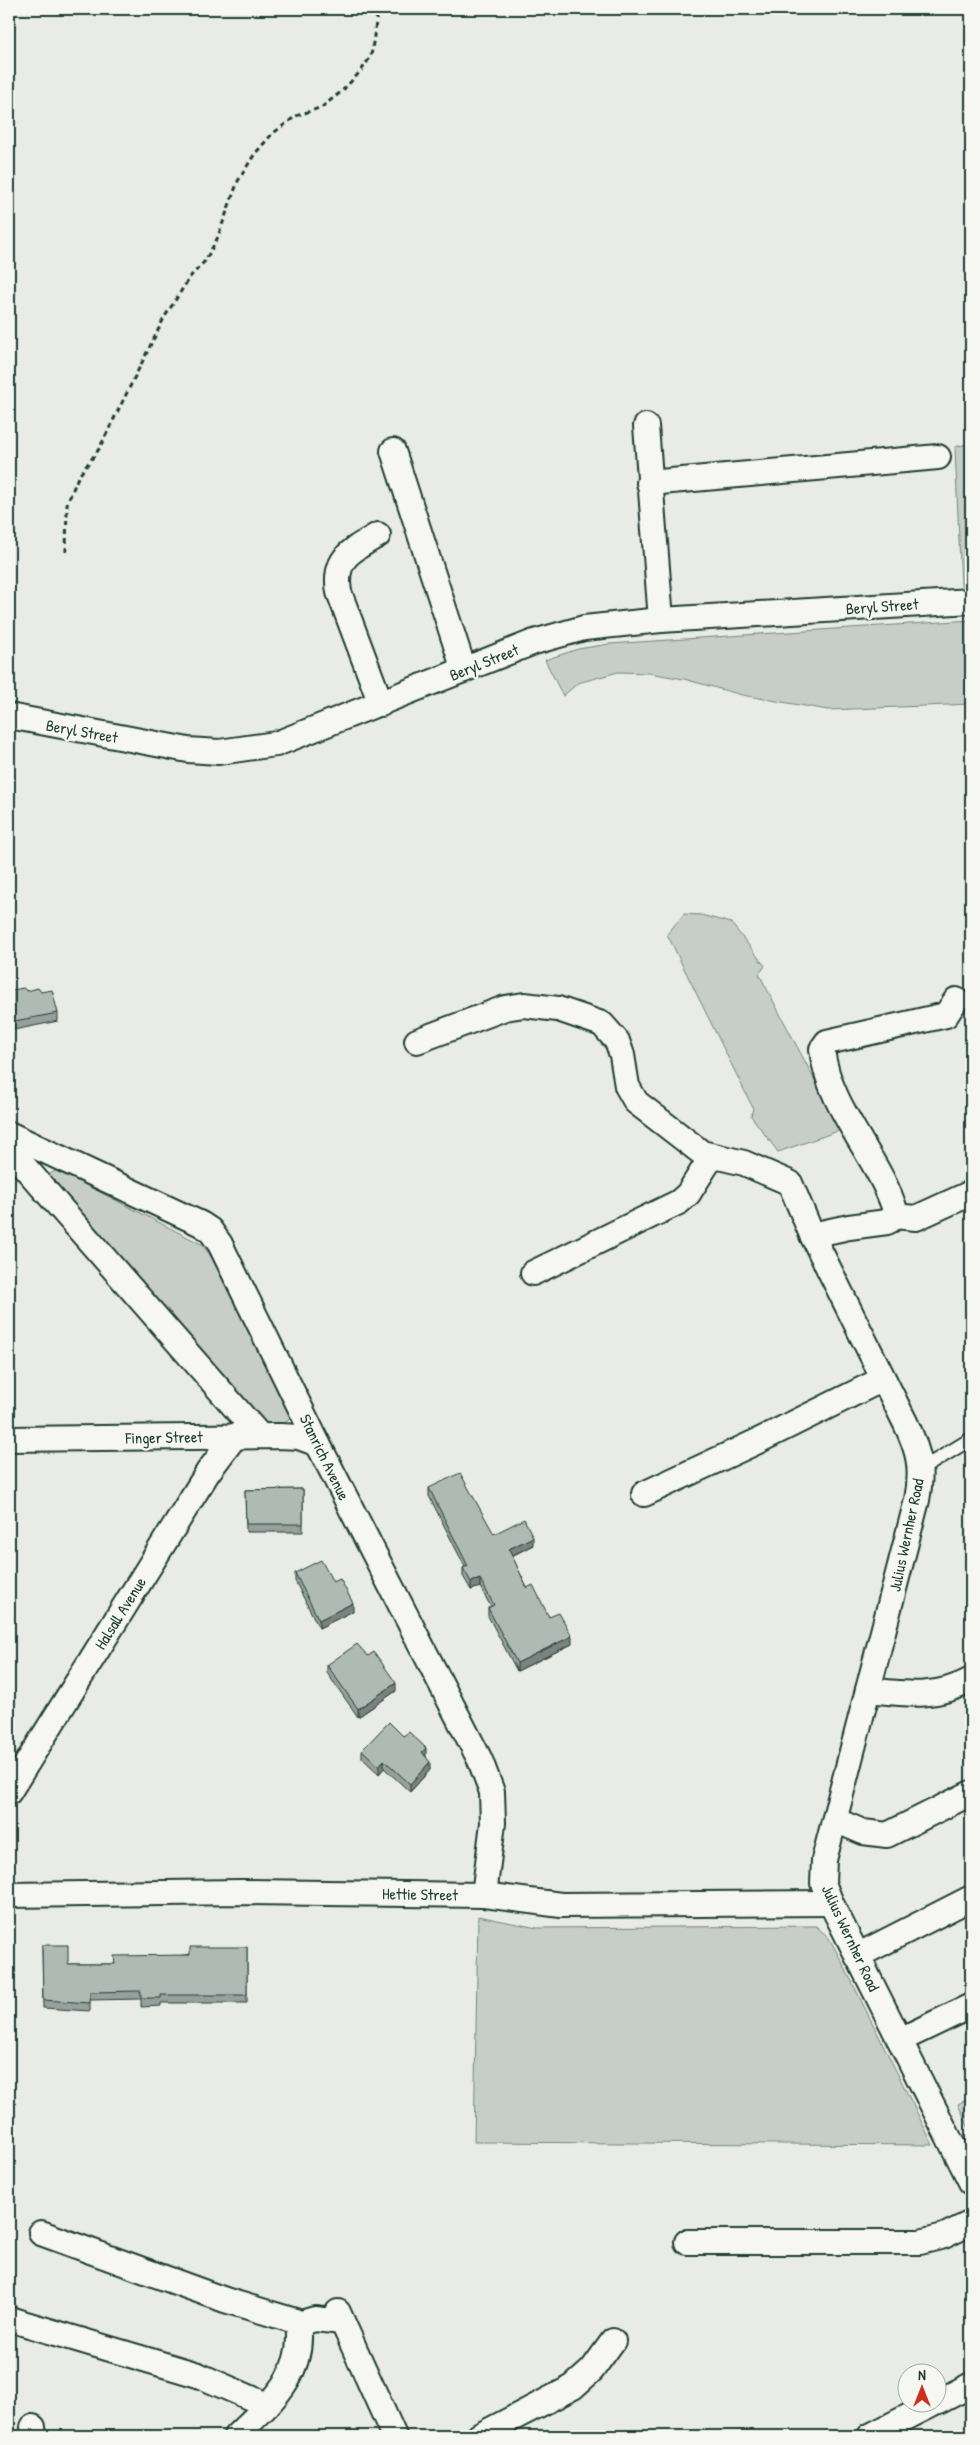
<svg xmlns="http://www.w3.org/2000/svg" width="980" height="2445" viewBox="0 0 980 2445" font-family="'Patrick Hand',sans-serif">
	<style>
		.green { fill: #c7cec9; stroke: #73867e }
		.lines { fill: none; stroke-linecap: round; stroke-linejoin: round }
		.service-casing { stroke: #1f3d34; stroke-width: 16 }
		.minor-casing { stroke: #1f3d34; stroke-width: 28 }
		.path { stroke: #1f3d34; stroke-width: 3; stroke-dasharray: 5 4; stroke-linecap: butt }
		.service { stroke: #f6f6f2; stroke-width: 12 }
		.minor { stroke: #f6f6f2; stroke-width: 24 }
		.wall { fill: #97a09c; stroke: #1f3d34 }
		.shaded-wall { fill: #7b827f; stroke: #1f3d34 }
		.building { fill: #b0bab5; stroke: #1f3d34 }
		.labels { text-anchor: middle; dominant-baseline: central; stroke-width: 4.5; stroke-linejoin: round; paint-order: stroke }
		.street-label { font-size: 16px; fill: #1f3d34; stroke: #f6f6f2 }
	</style>
	<rect width="100%" height="100%" fill="#e9ebe7"/>
	<filter id="ink" filterUnits="userSpaceOnUse"><feTurbulence type="fractalNoise" baseFrequency=".02" numOctaves="2"/><feDisplacementMap in="SourceGraphic" scale="10" xChannelSelector="R" yChannelSelector="G"/><feConvolveMatrix kernelMatrix="1 2 1 2 8 2 1 2 1" color-interpolation-filters="sRGB"/></filter>
	<g filter="url(#ink)">
		<g class="green">
			<path d="M971,443V586H961L955,447Z"/>
			<path d="M971,620V704L828,710L742,695L684,679L649,673L618,672L578,683L563,696L545,660L578,649L609,644Z"/>
			<path d="M684,914L701,915L731,923L765,966L759,974L841,1130L778,1152L751,1116L753,1108L667,934Z"/>
			<path d="M57,1170L201,1244L211,1256L291,1418L281,1426L266,1424L249,1412L45,1177Z"/>
			<path d="M478,1916L537,1928L816,1926L829,1938L841,1960L933,2145L474,2142Z"/>
			<path d="M971,2097V2133L958,2104Z"/>
		</g>
		<g class="lines">
			<defs>
				<path id="service" d="M920,1470L971,1439"/>
				<g id="minor">
					<path d="M646,426L661,620"/>
					<path d="M393,451L464,670"/>
					<path d="M649,483L938,457"/>
					<path d="M378,535C352,550 333,558 339,592L381,704"/>
					<path d="M9,716L188,750L219,752L276,744L534,642L584,628L661,620L971,601"/>
					<path d="M417,1041L505,1008L524,1005L558,1009L602,1024L617,1041L622,1055L627,1086L636,1102L702,1153L744,1163L790,1183L812,1235L905,1422C919,1451 923,1468 917,1500L824,1860L823,1883L831,1903L971,2182"/>
					<path d="M9,1134L201,1224L210,1230L220,1244L318,1444L480,1760L492,1792L493,1823L484,1895"/>
					<path d="M9,1149L260,1436"/>
					<path d="M894,1216L916,1218L971,1193"/>
					<path d="M812,1235L849,1227L887,1222L891,1220L895,1210C878,1156 828,1107 822,1049L827,1042L946,1015L956,1000"/>
					<path d="M533,1273L679,1202L688,1194L712,1156"/>
					<path d="M9,1439L280,1436L299,1437L318,1444"/>
					<path d="M644,1494L758,1441L883,1379"/>
					<path d="M868,1690C906,1694 936,1699 971,1680"/>
					<path d="M9,1792L208,1472L235,1436"/>
					<path d="M835,1820L863,1832L887,1835L971,1793"/>
					<path d="M9,1895L242,1892L484,1895L561,1905L831,1903"/>
					<path d="M857,1956L971,1898"/>
					<path d="M900,2040L971,2006"/>
					<path d="M41,2233L225,2300L295,2321L298,2324"/>
					<path d="M687,2242H920L944,2236L971,2223"/>
					<path d="M338,2312L394,2436"/>
					<path d="M9,2319L198,2375L267,2405"/>
					<path d="M298,2324L315,2319L342,2322"/>
					<path d="M938,2402L971,2385"/>
					<path d="M33,2427L34,2436"/>
					<path d="M236,2436C268,2404 306,2376 298,2324"/>
					<path d="M479,2436L573,2387L592,2370L613,2341"/>
					<path d="M870,2436L937,2402"/>
				</g>
			</defs>
			<use href="#service" class="service-casing"/>
			<use href="#minor" class="minor-casing"/>
			<path class="path" d="M66,552L67,504L78,477L99,449L164,318L190,277L205,261L217,239L238,181L254,155L272,134L296,116L322,107L341,92L361,71L371,56L378,9"/>
			<use href="#service" class="service"/>
			<use href="#minor" class="minor"/>
		</g>
		<g class="wall">
			<path d="M9,991L58,1013V1021L9,1031Z"/>
			<path d="M429,1488L494,1534L533,1545L512,1556L527,1588L549,1617L572,1644L517,1671L488,1616V1608L491,1607L480,1587L471,1590L463,1576V1568L465,1567L429,1496Z"/>
			<path d="M303,1489V1532H246L245,1490Z"/>
			<path d="M295,1573L333,1582L353,1611L319,1628L295,1581Z"/>
			<path d="M327,1665L396,1691L358,1717L327,1673Z"/>
			<path d="M403,1736L426,1756L430,1770L410,1792L384,1768L379,1774L362,1758V1750Z"/>
			<path d="M42,1945L68,1964H114L247,1947V2003H161V2006L141,2007V1999L90,2000V2011L43,2008Z"/>
		</g>
		<g class="shaded-wall">
			<path d="M13,933V941L9,944V935Z"/>
			<path d="M533,1537V1545L509,1557V1549Z"/>
			<path d="M480,1579V1587L471,1590V1582Z"/>
			<path d="M353,1603V1611L319,1628V1620Z"/>
			<path d="M572,1636V1644L517,1671V1663Z"/>
			<path d="M396,1683V1691L358,1717V1709Z"/>
			<path d="M426,1748V1756L422,1760V1752Z"/>
			<path d="M384,1760V1768L379,1774V1766Z"/>
			<path d="M430,1762V1770L410,1792V1784Z"/>
		</g>
		<g class="building">
			<path d="M9,928L13,933L9,935Z"/>
			<path d="M23,988L27,991L38,988L41,992L52,990L58,1013L9,1022V991Z"/>
			<path d="M460,1473L494,1534L524,1519L533,1537L509,1549L527,1588L533,1585L549,1617L559,1613L572,1636L517,1663L488,1608L494,1605L480,1579L471,1582L463,1568L468,1566L429,1488Z"/>
			<path d="M303,1489V1524H246L245,1490Z"/>
			<path d="M321,1560L333,1582L340,1579L353,1603L319,1620L295,1573Z"/>
			<path d="M357,1644L368,1656L374,1652L396,1683L358,1709L327,1665Z"/>
			<path d="M389,1722L403,1736L409,1732L426,1748L422,1752L430,1762L410,1784L384,1760L379,1766L362,1750Z"/>
			<path d="M42,1945H68V1964H115L114,1956L190,1955V1947H247V1995H161V1998H141V1991L90,1992V2003L43,2000Z"/>
		</g>
	</g>
	<g class="labels">
		<g class="street-label">
			<text transform="translate(882 606) rotate(-4)">Beryl Street</text>
			<text transform="translate(484 662) rotate(-22)">Beryl Street</text>
			<text transform="translate(82 731) rotate(10)">Beryl Street</text>
			<text transform="translate(164 1437) rotate(-1)">Finger Street</text>
			<text transform="translate(325 1457) rotate(64)">Stanrich Avenue</text>
			<text transform="translate(906 1535) rotate(-78)">Julius Wernher Road</text>
			<text transform="translate(120 1613) rotate(-58)">Halsall Avenue</text>
			<text transform="translate(420 1894) rotate(1)">Hettie Street</text>
			<text transform="translate(851 1938) rotate(65)">Julius Wernher Road</text>
		</g>
	</g>
	<rect width="980" height="2445" fill="none" stroke="#f6f6f2" stroke-width="30"/>
	<rect x="15" y="15" width="950" height="2415" fill="none" stroke="#1f3d34" stroke-width="2" filter="url(#ink)"/>
	<g transform="translate(922 2388)"><circle r="24" fill="#f6f6f2" stroke="#a0aca6"/>
	<path d="M0-4L9 19L0 12L-9 19Z" fill="#c8321e"/>
	<text y="-8" font-size="14" font-weight="bold" text-anchor="middle" fill="#1f3d34">N</text>
	</g>
</svg>
